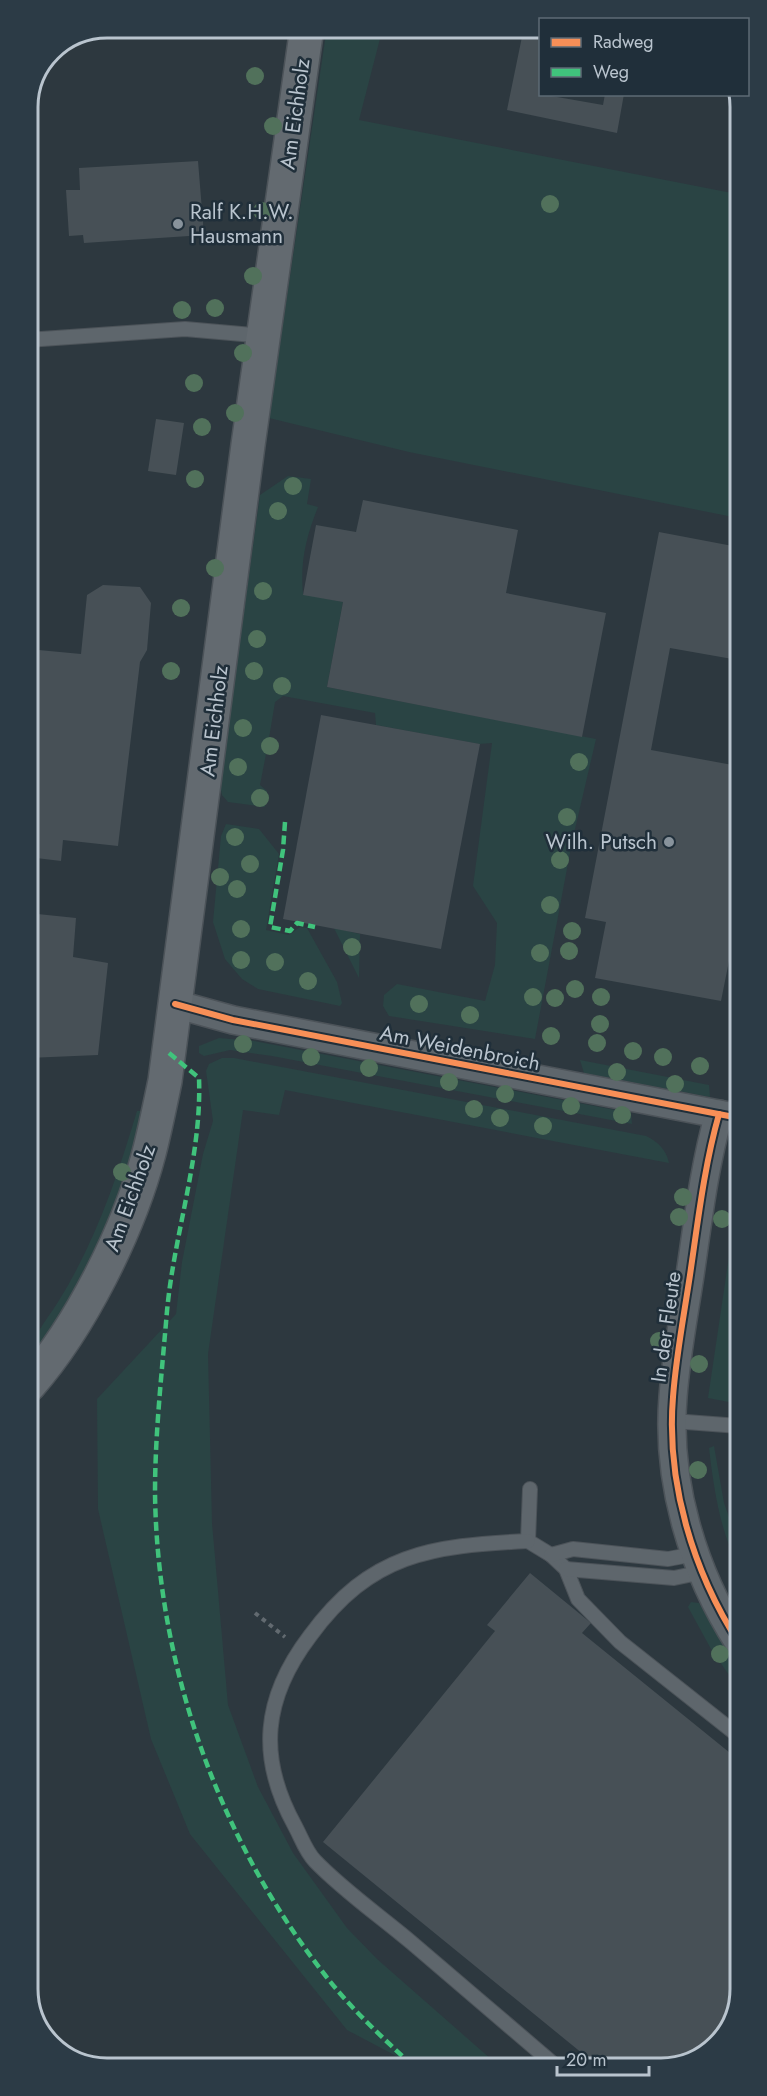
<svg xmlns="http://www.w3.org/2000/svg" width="767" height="2096" viewBox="0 0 767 2096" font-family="Jost,sans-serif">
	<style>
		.green { fill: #2a4444 }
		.building { fill: #475056 }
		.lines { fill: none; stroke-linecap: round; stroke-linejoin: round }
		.service-casing { stroke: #4c5359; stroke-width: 16 }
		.minor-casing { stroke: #4c5359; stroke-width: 30 }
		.secondary-casing { stroke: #4c5359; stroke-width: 36 }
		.path { stroke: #626a70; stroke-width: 4; stroke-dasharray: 4.5 4.5; stroke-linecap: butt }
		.service { stroke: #5e666c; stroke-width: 14 }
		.minor { stroke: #5e666c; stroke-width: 27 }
		.secondary { stroke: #636a70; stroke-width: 33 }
		.quiet { stroke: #40c37c; stroke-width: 4.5; stroke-dasharray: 9 4.5; stroke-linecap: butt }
		.cycleway-casing { stroke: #202f3a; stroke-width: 10 }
		.cycleway { stroke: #f78f57; stroke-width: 6 }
		.tree { fill: #51715b }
		.poi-dot { fill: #88939c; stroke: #202f3a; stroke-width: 2 }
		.labels { text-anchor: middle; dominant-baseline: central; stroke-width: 5; stroke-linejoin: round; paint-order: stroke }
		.street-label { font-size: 21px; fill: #b9c4ce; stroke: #202f3a }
		.poi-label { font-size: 21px; fill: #b9c4ce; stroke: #202f3a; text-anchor: start }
		.rim { fill: none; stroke: #b9c4ce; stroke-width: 3 }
	</style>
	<rect width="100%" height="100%" fill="#2d383f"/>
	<g class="green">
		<path d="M327,27H383L359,120L737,194L738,518L409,452L269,418Z"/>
		<path d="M288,476L311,479L307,504L318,507C306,537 300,562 303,594L343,602L327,687L596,739L572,842L535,1039L389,1016L383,1006L384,995L397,984L485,1001L495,965L497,923L473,886L492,743L479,744L376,725L375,713L283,696L275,702L268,744L275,746L274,750L267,749L260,785L267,791L265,807L228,802L222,795L220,785L260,495Z"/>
		<path d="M226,824L259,829L279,854L266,930L289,935L300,927L307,928L337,982L342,1003L340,1006L258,989L242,979L225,959L213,922L221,836Z"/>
		<path d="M334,928L360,934L359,978Z"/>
		<path d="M219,1038L254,1041L631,1113L632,1124L272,1056L230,1050L204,1056L199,1053V1046Z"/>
		<path d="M222,1058H234L646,1136C658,1142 666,1149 669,1163L285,1090L279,1115L243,1110L208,1354L212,1523L228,1705L258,1787L293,1853L347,1928L377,1959L500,2067H417L347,2030L190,1834L151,1739L98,1509L97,1399L176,1314L182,1262L203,1154L213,1121L206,1071L209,1064Z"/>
		<path d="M580,1060L709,1085L710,1097L584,1073Z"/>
		<path d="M137,1111H144C118,1211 86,1278 29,1363C29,1340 46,1321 58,1302C95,1243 117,1178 137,1111Z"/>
		<path d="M739,1189V1404L708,1398Z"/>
		<path d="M714,1446L724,1503L739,1545V1568C720,1531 714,1490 709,1448Z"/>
		<path d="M691,1602L699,1603L740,1671V1691L711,1649L688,1607Z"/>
	</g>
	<g class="building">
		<path d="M482,27H507L506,35L482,30Z"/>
		<path d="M524,27H540V94L603,105L605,94H624L617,133L507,110Z"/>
		<path d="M198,161L204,235L84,243L83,235L69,236L66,190H80L79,168Z"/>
		<path d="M156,419L184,423L176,475L148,471Z"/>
		<path d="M363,500L518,530L506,593L606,613L582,737L327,687L343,602L303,595L316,525L356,532Z"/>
		<path d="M659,532L738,547V660L670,648L651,750L738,766V947L732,946L721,1001L595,978L606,922L585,918Z"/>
		<path d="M103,585L140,587L151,603L147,650L140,662L118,846L63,840L61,861L28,857V649L81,654L87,595Z"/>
		<path d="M321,715L480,744L441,949L283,919Z"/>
		<path d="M28,913L76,918L73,957L108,963L98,1055L28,1058Z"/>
		<path d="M530,1573L591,1623L582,1633L740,1761V1990L724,2038L681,2066L599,2067L323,1842L495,1631L487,1625Z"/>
	</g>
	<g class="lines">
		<defs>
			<g id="service">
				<path d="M27,340L185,329L265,336"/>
				<path d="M673,1421L739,1426"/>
				<path d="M530,1489L528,1541L551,1555L566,1569L578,1599L620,1642L740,1737"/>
				<path d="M528,1541C430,1546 371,1553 310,1636C263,1698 257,1757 295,1826C301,1837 306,1852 315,1861C344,1891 380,1916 412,1943C460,1984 509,2026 557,2067"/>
				<path d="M551,1555L573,1549L668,1559L695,1554"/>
				<path d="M566,1569L674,1578L703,1572"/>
			</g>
			<g id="minor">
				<path d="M175,1004L233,1020L739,1118"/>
				<path d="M719,1114C704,1167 698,1221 690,1275C684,1315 676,1356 673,1397C666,1482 693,1572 739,1643"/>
			</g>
			<path id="secondary" d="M29,1385C81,1326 129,1229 149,1153C155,1130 160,1105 165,1081L248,445L307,27"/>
		</defs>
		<use href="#service" class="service-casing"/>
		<use href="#minor" class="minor-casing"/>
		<use href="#secondary" class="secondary-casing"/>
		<path class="path" d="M255,1613L285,1637"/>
		<use href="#service" class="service"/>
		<use href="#minor" class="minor"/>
		<use href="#secondary" class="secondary"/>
		<g class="quiet">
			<path d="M285,822L283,850L270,927L290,931L297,923L315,927"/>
			<path d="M169,1053L199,1078C202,1156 174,1234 167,1311C162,1371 155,1433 155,1493C157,1665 219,1840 325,1975C351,2009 383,2038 414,2067"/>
		</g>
		<defs>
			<g id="cycleway">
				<path d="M175,1004L233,1020L739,1118"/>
				<path d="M719,1114C704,1167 698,1221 690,1275C684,1315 676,1356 673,1397C666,1482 693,1572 739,1643"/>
			</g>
		</defs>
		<use href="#cycleway" class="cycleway-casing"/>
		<use href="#cycleway" class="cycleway"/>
	</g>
	<g class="tree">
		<circle cx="255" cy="76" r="9"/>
		<circle cx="273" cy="126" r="9"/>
		<circle cx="550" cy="204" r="9"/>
		<circle cx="262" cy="211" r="9"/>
		<circle cx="253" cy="276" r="9"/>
		<circle cx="215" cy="308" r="9"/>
		<circle cx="182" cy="310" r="9"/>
		<circle cx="243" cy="353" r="9"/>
		<circle cx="194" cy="383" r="9"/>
		<circle cx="235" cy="413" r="9"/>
		<circle cx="202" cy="427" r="9"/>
		<circle cx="195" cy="479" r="9"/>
		<circle cx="293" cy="486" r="9"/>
		<circle cx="278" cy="511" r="9"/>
		<circle cx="215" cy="568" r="9"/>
		<circle cx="263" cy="591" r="9"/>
		<circle cx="181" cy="608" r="9"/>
		<circle cx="257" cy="639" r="9"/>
		<circle cx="171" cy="671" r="9"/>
		<circle cx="254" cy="671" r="9"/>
		<circle cx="282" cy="686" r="9"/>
		<circle cx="243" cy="728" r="9"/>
		<circle cx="270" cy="746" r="9"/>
		<circle cx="579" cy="762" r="9"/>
		<circle cx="238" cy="767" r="9"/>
		<circle cx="260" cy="798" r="9"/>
		<circle cx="567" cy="817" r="9"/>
		<circle cx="235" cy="837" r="9"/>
		<circle cx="560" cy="860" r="9"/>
		<circle cx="250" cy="864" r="9"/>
		<circle cx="220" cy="877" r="9"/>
		<circle cx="237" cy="889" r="9"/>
		<circle cx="550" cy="905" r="9"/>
		<circle cx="241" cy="929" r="9"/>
		<circle cx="572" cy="931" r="9"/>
		<circle cx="352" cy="947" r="9"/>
		<circle cx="569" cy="951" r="9"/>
		<circle cx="540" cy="953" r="9"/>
		<circle cx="241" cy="960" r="9"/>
		<circle cx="275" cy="962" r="9"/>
		<circle cx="308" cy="981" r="9"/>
		<circle cx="575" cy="989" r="9"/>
		<circle cx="533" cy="997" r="9"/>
		<circle cx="601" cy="997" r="9"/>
		<circle cx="555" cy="998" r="9"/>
		<circle cx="419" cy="1004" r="9"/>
		<circle cx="470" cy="1015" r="9"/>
		<circle cx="600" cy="1024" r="9"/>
		<circle cx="551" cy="1036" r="9"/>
		<circle cx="597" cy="1043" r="9"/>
		<circle cx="243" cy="1044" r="9"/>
		<circle cx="633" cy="1051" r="9"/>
		<circle cx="311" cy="1057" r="9"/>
		<circle cx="663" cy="1057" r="9"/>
		<circle cx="700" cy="1066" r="9"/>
		<circle cx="369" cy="1068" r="9"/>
		<circle cx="617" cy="1072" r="9"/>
		<circle cx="449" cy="1082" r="9"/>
		<circle cx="675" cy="1084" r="9"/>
		<circle cx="505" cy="1094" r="9"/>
		<circle cx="571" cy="1106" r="9"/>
		<circle cx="474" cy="1109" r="9"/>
		<circle cx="622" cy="1115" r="9"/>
		<circle cx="500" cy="1118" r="9"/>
		<circle cx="543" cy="1126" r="9"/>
		<circle cx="122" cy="1172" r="9"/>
		<circle cx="683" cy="1197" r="9"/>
		<circle cx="679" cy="1217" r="9"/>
		<circle cx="722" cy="1219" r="9"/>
		<circle cx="659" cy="1341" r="9"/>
		<circle cx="699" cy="1364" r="9"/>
		<circle cx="698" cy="1470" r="9"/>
		<circle cx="720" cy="1654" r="9"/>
	</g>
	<g class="poi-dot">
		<circle cx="178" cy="224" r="6"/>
		<circle cx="669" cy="842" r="6"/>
	</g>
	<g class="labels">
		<g class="street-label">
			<text transform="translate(295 114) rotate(-82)">Am Eichholz</text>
			<text transform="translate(214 721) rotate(-83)">Am Eichholz</text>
			<text transform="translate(460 1048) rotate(11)">Am Weidenbroich</text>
			<text transform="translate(130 1198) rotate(-70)">Am Eichholz</text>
			<text transform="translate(666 1327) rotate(-82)">In der Fleute</text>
		</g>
		<g class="poi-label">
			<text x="190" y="212">Ralf K.H.W.<tspan x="190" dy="24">Hausmann</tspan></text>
			<text x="657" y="842" text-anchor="end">Wilh. Putsch</text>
		</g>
	</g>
	<path d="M0 0H767V2096H0ZM107 38H661A69 69 0 0 1 730 107V1989A69 69 0 0 1 661 2058H107A69 69 0 0 1 38 1989V107A69 69 0 0 1 107 38Z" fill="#2c3b46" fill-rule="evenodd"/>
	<path class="rim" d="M107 38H661A69 69 0 0 1 730 107V1989A69 69 0 0 1 661 2058H107A69 69 0 0 1 38 1989V107A69 69 0 0 1 107 38Z"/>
	<rect x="539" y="18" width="210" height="78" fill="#202f3a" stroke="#5d6b75" stroke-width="1.5"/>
	<rect x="551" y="38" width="30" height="9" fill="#f78f57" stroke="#5d6b75" stroke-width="1.5"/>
	<text x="593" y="48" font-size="18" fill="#b9c4ce">Radweg</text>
	<rect x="551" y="68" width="30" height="9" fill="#40c37c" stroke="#5d6b75" stroke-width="1.5"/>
	<text x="593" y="78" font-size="18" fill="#b9c4ce">Weg</text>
	<path d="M557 2066v9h92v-9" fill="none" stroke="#b9c4ce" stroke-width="3"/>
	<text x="566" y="2066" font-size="18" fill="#b9c4ce" stroke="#202f3a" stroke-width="4.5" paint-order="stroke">20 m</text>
</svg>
